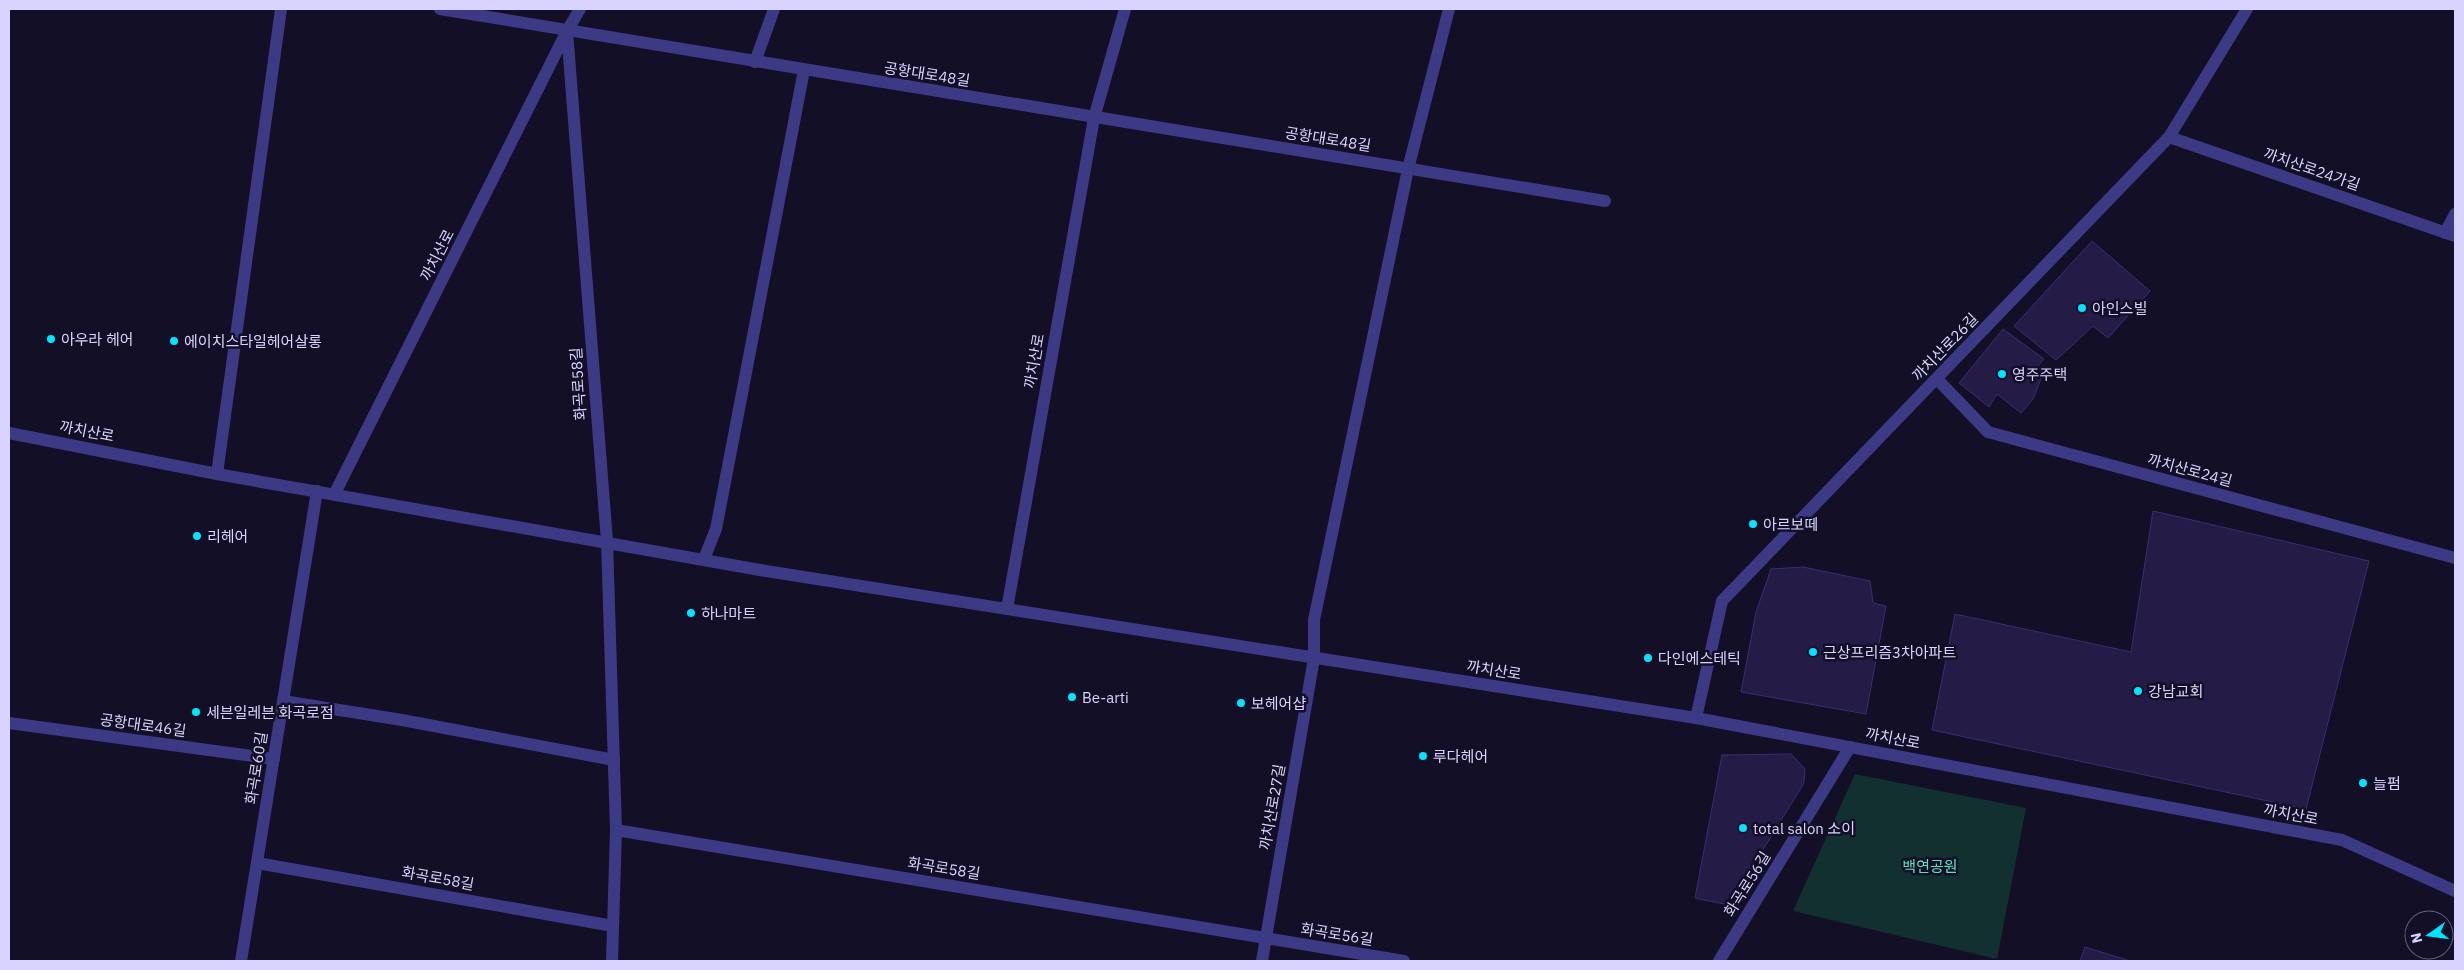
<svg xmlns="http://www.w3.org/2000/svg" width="2464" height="970" viewBox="0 0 2464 970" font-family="'IBM Plex Sans','Noto Sans KR',sans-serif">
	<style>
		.green { fill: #12302f }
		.building { fill: #241b47; stroke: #3b2d73 }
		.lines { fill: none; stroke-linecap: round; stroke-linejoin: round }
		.minor { stroke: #3d3a85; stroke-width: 12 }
		.poi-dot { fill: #00e5ff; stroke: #130f26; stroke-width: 2 }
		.labels { text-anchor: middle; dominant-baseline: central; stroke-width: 5; stroke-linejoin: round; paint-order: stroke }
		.street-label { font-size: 15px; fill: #d9d4ff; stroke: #130f26 }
		.poi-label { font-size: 15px; fill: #d9d4ff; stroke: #130f26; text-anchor: start }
		.park-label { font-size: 15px; fill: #5fe0c0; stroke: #130f26 }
	</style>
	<rect width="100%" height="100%" fill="#130f26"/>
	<path class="green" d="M1855,774L2026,808L1997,959L1793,911Z"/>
	<g class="building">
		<path d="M2092,241L2150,291L2108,338L2093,326L2056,360L2014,326Z"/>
		<path d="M2003,329L2044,359L2035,369L2041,379L2033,399L2021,413L1997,394L1989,407L1959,383Z"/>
		<path d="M2153,511L2369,561L2306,809L1932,730L1955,614L2131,652Z"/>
		<path d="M1803,567L1870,581L1873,603L1886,606L1866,714L1741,692L1756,612L1771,569Z"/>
		<path d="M1791,754L1805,769L1804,783L1729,905L1695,898L1722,755Z"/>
		<path d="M2085,947L2130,961H2080Z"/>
	</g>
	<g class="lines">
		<g class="minor">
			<path d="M440,9L1605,201"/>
			<path d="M580,9L567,31L607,541L616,830L612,961"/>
			<path d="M755,62L774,9"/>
			<path d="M2169,137L2455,236"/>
			<path d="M2445,233L2455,214"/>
			<path d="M1937,379L1988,432L2455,558"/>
			<path d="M9,433L217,474L760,570L1696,718L2342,840L2455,891"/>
			<path d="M217,474L281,9"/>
			<path d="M335,493L567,31"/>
			<path d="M704,559L716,529L804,70"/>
			<path d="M1007,609L1094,118L1125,9"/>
			<path d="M283,701L402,720L614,760"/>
			<path d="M1696,718L1722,601L2169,137L2247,9"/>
			<path d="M9,723L274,759"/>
			<path d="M616,830L1404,961"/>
			<path d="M257,863L613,926"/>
			<path d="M241,961L317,491"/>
			<path d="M1262,961L1314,658V620L1408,169L1449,9"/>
			<path d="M1719,961L1850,747"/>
		</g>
	</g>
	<g class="poi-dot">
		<circle cx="2082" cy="308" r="5"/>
		<circle cx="51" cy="339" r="5"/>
		<circle cx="174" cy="341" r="5"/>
		<circle cx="2002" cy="374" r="5"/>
		<circle cx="1753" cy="524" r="5"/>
		<circle cx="197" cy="536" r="5"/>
		<circle cx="691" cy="613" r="5"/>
		<circle cx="1813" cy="652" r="5"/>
		<circle cx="1648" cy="658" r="5"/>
		<circle cx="2138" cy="691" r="5"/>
		<circle cx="1072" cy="697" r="5"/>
		<circle cx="1241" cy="703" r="5"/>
		<circle cx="196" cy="712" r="5"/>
		<circle cx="1423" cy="756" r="5"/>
		<circle cx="2363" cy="783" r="5"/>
		<circle cx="1743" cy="828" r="5"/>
	</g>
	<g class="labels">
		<g class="street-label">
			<text transform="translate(927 74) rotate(9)">공항대로48길</text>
			<text transform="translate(1328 139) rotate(9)">공항대로48길</text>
			<text transform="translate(2312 169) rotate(19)">까치산로24가길</text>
			<text transform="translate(437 255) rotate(-63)">까치산로</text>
			<text transform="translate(1945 347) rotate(-46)">까치산로26길</text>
			<text transform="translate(1034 361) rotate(-80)">까치산로</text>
			<text transform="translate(578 384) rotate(-94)">화곡로58길</text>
			<text transform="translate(87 431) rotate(11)">까치산로</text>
			<text transform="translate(2190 470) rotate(15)">까치산로24길</text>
			<text transform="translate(1494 670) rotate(9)">까치산로</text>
			<text transform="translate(143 725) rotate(8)">공항대로46길</text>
			<text transform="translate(1893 738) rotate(11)">까치산로</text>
			<text transform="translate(256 768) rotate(-81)">화곡로60길</text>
			<text transform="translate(1272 807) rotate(-80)">까치산로27길</text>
			<text transform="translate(2291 814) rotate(11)">까치산로</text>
			<text transform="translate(944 868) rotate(9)">화곡로58길</text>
			<text transform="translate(438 878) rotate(10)">화곡로58길</text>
			<text transform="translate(1747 884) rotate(-58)">화곡로56길</text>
			<text transform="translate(1337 934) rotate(9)">화곡로56길</text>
		</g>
		<g class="poi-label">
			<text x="2092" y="308">아인스빌</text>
			<text x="61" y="339">아우라 헤어</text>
			<text x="184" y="341">에이치스타일헤어살롱</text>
			<text x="2012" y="374">영주주택</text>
			<text x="1763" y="524">아르보떼</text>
			<text x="207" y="536">리헤어</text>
			<text x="701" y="613">하나마트</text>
			<text x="1823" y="652">근상프리즘3차아파트</text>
			<text x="1658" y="658">다인에스테틱</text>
			<text x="2148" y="691">강남교회</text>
			<text x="1082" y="697">Be-arti</text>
			<text x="1251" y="703">보헤어샵</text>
			<text x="206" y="712">세븐일레븐 화곡로점</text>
			<text x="1433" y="756">루다헤어</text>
			<text x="2373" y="783">늘펌</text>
			<text x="1753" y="828">total salon 소이</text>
		</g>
		<g class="park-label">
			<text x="1930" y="866">백연공원</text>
		</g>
	</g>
	<rect width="2464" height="970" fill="none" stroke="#d9d4ff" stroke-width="20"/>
	<g transform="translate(2429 935) rotate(256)"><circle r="24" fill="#130f26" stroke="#625e7d"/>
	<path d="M0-4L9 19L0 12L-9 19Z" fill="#00e5ff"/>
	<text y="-8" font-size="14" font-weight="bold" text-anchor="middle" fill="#d9d4ff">N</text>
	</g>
</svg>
